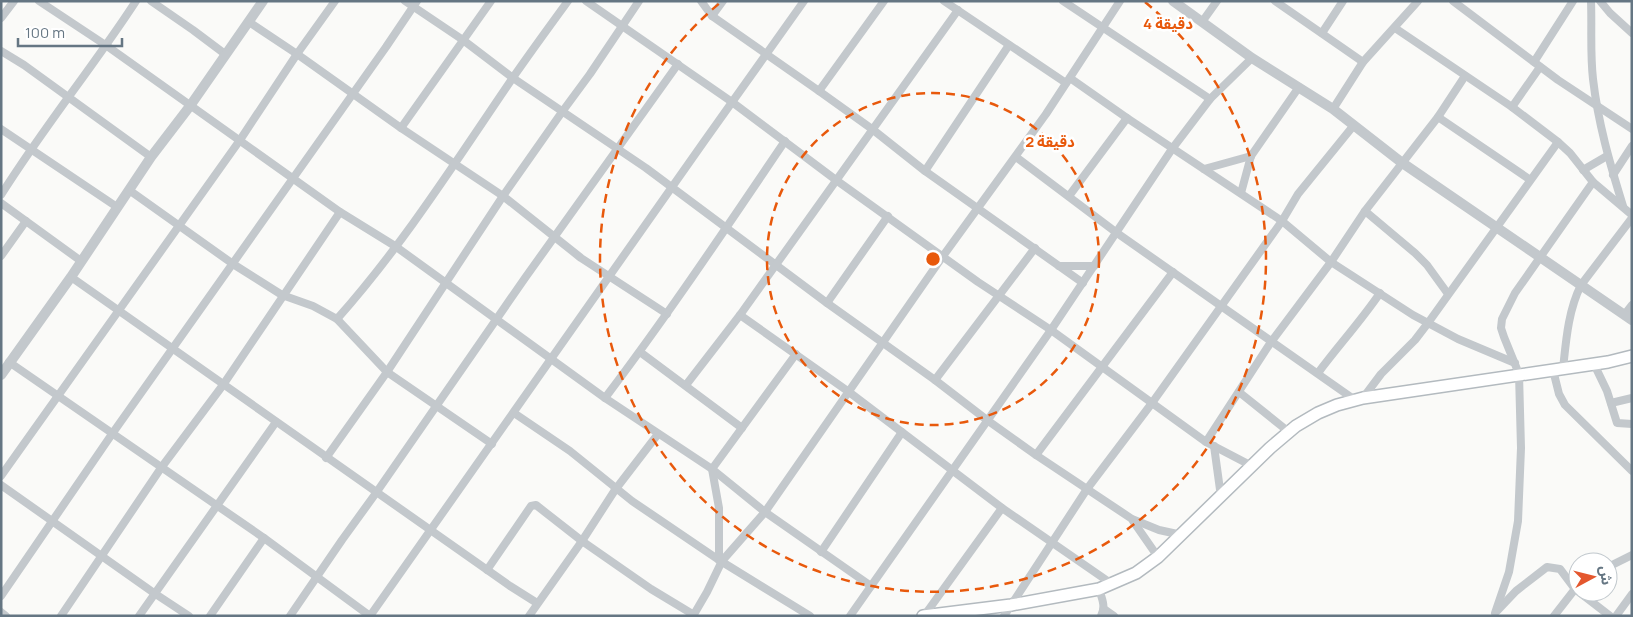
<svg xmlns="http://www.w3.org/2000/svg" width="1633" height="617" viewBox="0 0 1633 617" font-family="Manrope,'Noto Sans Arabic',sans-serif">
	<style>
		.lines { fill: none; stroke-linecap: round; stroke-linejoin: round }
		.secondary-casing { stroke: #b3babf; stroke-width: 14 }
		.minor { stroke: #c3c8cc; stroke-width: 8 }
		.tertiary { stroke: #c3c8cc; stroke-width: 10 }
		.secondary { stroke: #fff; stroke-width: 11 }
		.ring { fill: none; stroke: #e8590c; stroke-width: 2.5; stroke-dasharray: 9 6 }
		.centre { fill: #e8590c; stroke: #fff; stroke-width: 2.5 }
		.ring-label { font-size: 15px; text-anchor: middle; font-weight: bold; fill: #e8590c; stroke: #fff; stroke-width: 5; stroke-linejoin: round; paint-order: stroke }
	</style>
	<rect width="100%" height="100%" fill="#fafaf8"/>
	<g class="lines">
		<defs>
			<path id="secondary" d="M923,616L1011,605L1099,589L1136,573L1158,557L1270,448L1296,426L1318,413L1337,405L1363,398L1608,362L1632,356"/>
		</defs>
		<use href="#secondary" class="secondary-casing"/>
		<g class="minor">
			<path d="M39,1L107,46L340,212L395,246L605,398L712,469L765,512L871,586"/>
			<path d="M151,1L193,30L225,54"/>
			<path d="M405,1L463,40L513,78L646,168L827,303L935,380L987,420L1036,455L1132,519L1159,530L1182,535"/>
			<path d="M586,1L732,102L836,180L978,282L1051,330L1206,442L1252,466"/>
			<path d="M701,1L712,16L819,91L872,129L925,171L1083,283"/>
			<path d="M944,1L1066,83"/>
			<path d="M1063,1L1210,99"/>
			<path d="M1275,1L1363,62"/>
			<path d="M1453,1L1558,80L1632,129"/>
			<path d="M1591,1C1592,27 1590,53 1593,79C1598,123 1610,164 1623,206"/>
			<path d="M1600,1L1610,13L1632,33"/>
			<path d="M712,16L723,1"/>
			<path d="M1,18L14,1"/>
			<path d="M249,22L297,54L401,128L503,196L581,258L667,314"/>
			<path d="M1202,22L1217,1"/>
			<path d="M1395,28L1512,107L1558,142L1570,153L1593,182L1632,215"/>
			<path d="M1322,33L1343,1"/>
			<path d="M1,51L24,65L151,157"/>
			<path d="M1534,62L1573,1"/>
			<path d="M1070,78L1127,118L1282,221L1331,262L1413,315L1458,339L1515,363"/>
			<path d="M819,91L884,1"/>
			<path d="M1512,107L1540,67"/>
			<path d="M1333,109L1363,62L1418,1"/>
			<path d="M1438,117L1529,179"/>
			<path d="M401,128L491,1"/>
			<path d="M1,129L117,207"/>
			<path d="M1016,157L1117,233L1355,400"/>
			<path d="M1204,169L1251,156"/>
			<path d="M1583,170L1607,156"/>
			<path d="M925,171L1009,45"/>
			<path d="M1613,175L1632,146"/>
			<path d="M129,190L233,264L282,295L313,306L337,319L387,372L492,444"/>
			<path d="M1241,193L1251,156L1299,87"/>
			<path d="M1,195C43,128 93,67 136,1"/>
			<path d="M1069,196L1127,118"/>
			<path d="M1,203L81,261"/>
			<path d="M1365,211L1415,253L1427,265L1448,294"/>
			<path d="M1,256L26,221"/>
			<path d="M1059,266H1094"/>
			<path d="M71,277L510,586L537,603"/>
			<path d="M827,303L888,216"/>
			<path d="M1625,314L1632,305"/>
			<path d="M740,315L849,392L1002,508L1112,584"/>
			<path d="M337,319C403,245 456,161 512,79C530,53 549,27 568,1"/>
			<path d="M640,352L742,428"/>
			<path d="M9,362L264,538L370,616"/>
			<path d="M1594,364L1607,391L1617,423L1632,424"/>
			<path d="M1563,369C1566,341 1568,311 1581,285L1632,218"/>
			<path d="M1553,370L1559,394L1565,405L1632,471"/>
			<path d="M1318,373C1338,346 1361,321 1380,293"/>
			<path d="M935,380L1035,248"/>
			<path d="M686,385L740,315L958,10"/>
			<path d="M1239,392L1289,432"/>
			<path d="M605,398C668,315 726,228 785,141"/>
			<path d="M1363,398L1381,374L1415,340L1428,323L1558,142"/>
			<path d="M1611,403L1632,398"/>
			<path d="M514,413L570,451L632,501L719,560L810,616"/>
			<path d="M1206,442L1271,342L1331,262L1365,211L1438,117L1465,76"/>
			<path d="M1214,446L1221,497"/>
			<path d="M1036,455L1173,272"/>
			<path d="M326,458L387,372L503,196L562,112L590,74L639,1"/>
			<path d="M1,476L240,140L297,54L335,1"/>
			<path d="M1,485L154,593L189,616"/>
			<path d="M1133,521L1158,557"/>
			<path d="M821,552L902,432"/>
			<path d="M719,560V508L712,469L796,354"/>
			<path d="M1608,567L1632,555"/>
			<path d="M487,570L531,506L536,505L582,541L651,589L694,615"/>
			<path d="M1099,589C1102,599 1106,606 1101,616"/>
			<path d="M1579,592L1610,616"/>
			<path d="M1,596L112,434L386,47L417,1"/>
			<path d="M1104,609L1114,616"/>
			<path d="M1497,611L1516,591L1547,567L1560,569L1575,589L1578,587"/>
			<path d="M1,612L6,616"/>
			<path d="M1495,613L1509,572L1518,521L1521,448L1519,374L1504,337L1501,328L1502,319L1515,293L1593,182"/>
			<path d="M61,616L161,468L223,385L340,212"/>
			<path d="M139,616L276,422"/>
			<path d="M210,616L264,538"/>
			<path d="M290,616L342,540L376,493L525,278L678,64"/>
			<path d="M370,616C515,411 658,205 804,1"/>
			<path d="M529,616L582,541L615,490L658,434"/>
			<path d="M693,616L707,592L722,561L765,512L943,256L1046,114L1120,1"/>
			<path d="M850,616L1051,330L1172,149L1210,99L1252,58"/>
			<path d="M924,616L1002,508"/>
			<path d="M1004,616L1087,489L1152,403L1282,221L1298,194L1354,125"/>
			<path d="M1554,616L1575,589L1578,591"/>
			<path d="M1616,616L1632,594"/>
		</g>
		<g class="tertiary">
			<path d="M1173,1L1252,58L1333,109L1401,162L1632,320"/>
			<path d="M1,375L71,277L151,157L190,106L263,1"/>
		</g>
		<use href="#secondary" class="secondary"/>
	</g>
	<g class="ring">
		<circle cx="933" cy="259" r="166"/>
		<path d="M1145 2A333 333 0 1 1 721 2"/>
	</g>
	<circle cx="933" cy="259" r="8" class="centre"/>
	<g class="ring-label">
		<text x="1168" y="29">4 دقيقة</text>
		<text x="1050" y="147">2 دقيقة</text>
	</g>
	<rect width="1633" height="617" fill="none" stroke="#657683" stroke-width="5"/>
	<g transform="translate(1593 577) rotate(83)"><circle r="24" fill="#ffffff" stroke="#c1c8cd"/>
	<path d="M0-4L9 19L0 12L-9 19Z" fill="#e4572e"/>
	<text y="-8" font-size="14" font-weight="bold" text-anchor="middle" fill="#657683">ش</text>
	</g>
	<path d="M18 38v8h104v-8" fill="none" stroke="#657683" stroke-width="2.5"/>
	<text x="25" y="38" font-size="15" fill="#657683" stroke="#ffffff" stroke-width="4" paint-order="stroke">100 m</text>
</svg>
